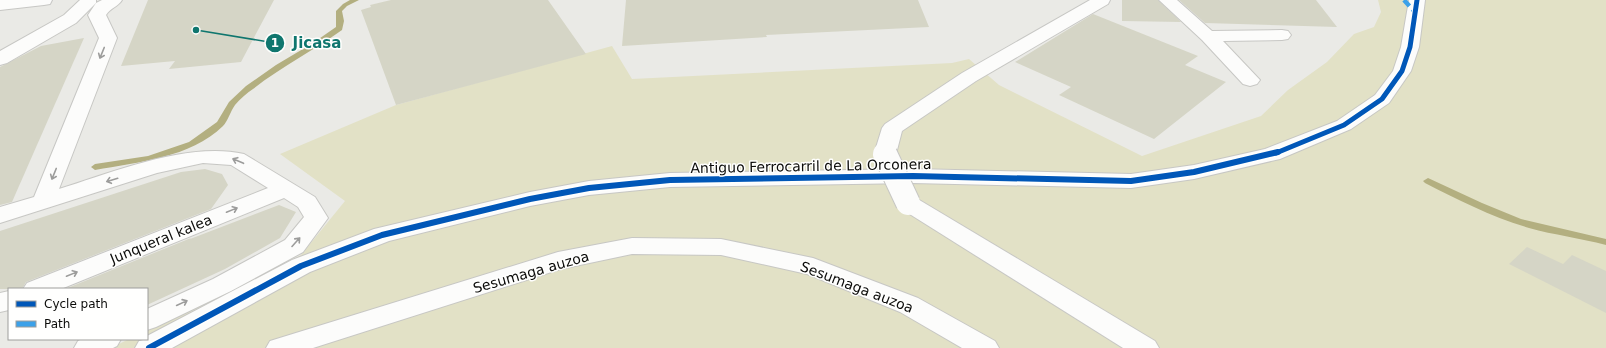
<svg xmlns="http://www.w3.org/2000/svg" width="1606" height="348" viewBox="0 0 1606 348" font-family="'DejaVu Sans',sans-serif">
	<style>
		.green { fill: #e2e1c6 }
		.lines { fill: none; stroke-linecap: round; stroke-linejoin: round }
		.stream { fill: #b3af80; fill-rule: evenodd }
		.building { fill: #d5d5c6 }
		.minor-casing { stroke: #c7c7c4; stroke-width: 2 }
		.minor { fill: #fcfcfb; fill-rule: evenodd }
		.minor-bridge-casing { stroke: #c7c7c4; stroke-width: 26; stroke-linecap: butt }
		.minor-bridge { stroke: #fcfcfb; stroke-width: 24 }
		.quiet { stroke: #3ca1e9; stroke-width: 4.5; stroke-dasharray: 8 4.5; stroke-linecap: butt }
		.cycleway-far1-casing { stroke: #fffffe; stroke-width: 7 }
		.cycleway-casing { stroke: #fffffe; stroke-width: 9 }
		.cycleway-far1 { stroke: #0057b8; stroke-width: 5 }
		.cycleway { stroke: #0057b8; stroke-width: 6 }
		.oneway { stroke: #9c9c9b }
		.labels { text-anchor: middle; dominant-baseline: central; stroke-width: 3; stroke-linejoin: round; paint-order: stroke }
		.street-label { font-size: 14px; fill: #0c0c0a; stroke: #fffffe }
		.leader { fill: none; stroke: #0f766e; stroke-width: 1.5 }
		.callout-dot { fill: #0f766e; stroke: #fffffe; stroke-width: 1.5 }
		.mark-label { font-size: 12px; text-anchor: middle; font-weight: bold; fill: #fff }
		.callout-label { font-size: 15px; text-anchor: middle; font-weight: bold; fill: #0f766e; stroke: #fffffe; stroke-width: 3; stroke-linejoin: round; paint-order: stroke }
	</style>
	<rect width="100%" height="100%" fill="#eaeae6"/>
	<path class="green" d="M1378,0H1606V348H111L129,339H147V330L301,255L345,201L280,154L396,105L612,46L632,79L952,63L969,59L999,85L1142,156L1261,116L1288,90L1327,62L1354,34L1374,27L1381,12Z"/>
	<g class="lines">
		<g class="stream">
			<path d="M350,0H359L347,6L342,11L344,21L342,30C313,51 281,67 253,89C247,93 240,99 235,105C230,112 228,121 223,126C190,158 138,162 95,170L91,167L95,164L148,156L189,142L217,122L229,102L246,86L276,65L313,43L336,27V11L343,4Z"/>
			<path d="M1428,178L1482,203L1521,219L1606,239V245C1580,238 1554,235 1529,228C1492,217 1458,200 1425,183L1423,181Z"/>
		</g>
	</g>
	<g class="building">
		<path d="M148,0H274L241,62L169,69L175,61L121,66Z"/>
		<path d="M391,0H548L586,54L396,105L361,10L371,7L370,5Z"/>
		<path d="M626,0H918L929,27L766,35L767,37L622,46Z"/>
		<path d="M1122,0H1158L1181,22L1122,21Z"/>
		<path d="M1179,0H1316L1337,27L1205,23Z"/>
		<path d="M1093,14L1198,56L1185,65L1226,82L1154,139L1059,95L1071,87L1015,62Z"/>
		<path d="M84,38L12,202L0,205V67L41,46Z"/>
		<path d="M205,169L222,174L228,185L211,209L26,282L22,289H0V231L181,172Z"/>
		<path d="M279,205L296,212L280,238L225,269L147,305V289H65L191,238L190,239Z"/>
		<path d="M1527,247L1563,264L1572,255L1606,271V313L1509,264Z"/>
	</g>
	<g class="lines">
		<defs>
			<g id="minor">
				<path d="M0,0H52L50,4L44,5L0,10Z"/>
				<path d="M80,0H96V3L76,23L7,63L0,65V51L64,15Z"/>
				<path d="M102,0H122C118,7 110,8 106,15L117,38L59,189C113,172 189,141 244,154L315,197L328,218L303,252L231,291L156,327L147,330V309L213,279L285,240L304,217L298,207L284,198L61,289H23L27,283L268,188L231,165L203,163L157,173L0,223V207L34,197L99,38L88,15L96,3Z"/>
				<path d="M1090,0H1110L1108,4L976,81L902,131L896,154L893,159L885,160L877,159L874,154L882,128L885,124L962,73Z"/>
				<path d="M1159,0H1177L1212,31L1282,30L1288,31L1291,35L1288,39L1282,40L1223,41L1260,80L1257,84L1250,86L1243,84L1202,40Z"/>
				<path d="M1409,0H1425L1419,47L1411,71L1389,103L1351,129L1280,159L1194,179L1131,188L913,183L670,187L589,195L530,206L389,241L310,272L172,348H135L139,341L147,339V336L292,260L374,229L530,192L589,181L670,173L913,169L1131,174L1194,165L1265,149L1337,121L1375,95L1393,71L1401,47Z"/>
				<path d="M908,196L916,198L1155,341L1159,348H1123L900,208L897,203L900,198Z"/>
				<path d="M632,238L721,239L813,258L918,298L995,341L999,348H962L900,312L807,274L721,255L632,254L561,269L313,348H266L270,341L558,252Z"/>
				<path d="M9,291V310L0,312V293Z"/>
				<path d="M82,339H121L117,346L113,348H74L78,341Z"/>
			</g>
		</defs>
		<use href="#minor" class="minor-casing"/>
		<use href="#minor" class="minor"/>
		<defs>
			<path id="minor-bridge" d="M885,154L908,203"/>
		</defs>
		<use href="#minor-bridge" class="minor-bridge-casing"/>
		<use href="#minor-bridge" class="minor-bridge"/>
		<path class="quiet" d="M1404,0L1415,12"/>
		<defs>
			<path id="cycleway-far1" d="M1276,153L1344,125L1382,99L1402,71L1410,47L1417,0"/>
			<path id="cycleway" d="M149,348L301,266L382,235L530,199L589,188L670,180L913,176L1131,181L1194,172L1278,152"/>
		</defs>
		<use href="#cycleway-far1" class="cycleway-far1-casing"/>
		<use href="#cycleway" class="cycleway-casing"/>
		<use href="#cycleway-far1" class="cycleway-far1"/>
		<use href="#cycleway" class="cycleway"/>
	</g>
	<defs><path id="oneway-shaft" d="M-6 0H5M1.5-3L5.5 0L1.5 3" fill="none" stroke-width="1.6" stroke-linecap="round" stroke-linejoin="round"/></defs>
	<g class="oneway">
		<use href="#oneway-shaft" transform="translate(102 53) rotate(112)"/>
		<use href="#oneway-shaft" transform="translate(238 161) rotate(-157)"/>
		<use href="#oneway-shaft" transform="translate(54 174) rotate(112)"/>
		<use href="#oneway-shaft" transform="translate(112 180) rotate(163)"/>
		<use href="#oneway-shaft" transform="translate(232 210) rotate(-22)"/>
		<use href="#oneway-shaft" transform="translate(296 242) rotate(-48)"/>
		<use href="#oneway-shaft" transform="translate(72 274) rotate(-22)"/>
		<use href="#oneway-shaft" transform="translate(182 303) rotate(-25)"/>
	</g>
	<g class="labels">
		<g class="street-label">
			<text transform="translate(811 166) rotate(-1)">Antiguo Ferrocarril de La Orconera</text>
			<text transform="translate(161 239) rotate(-22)">Junqueral kalea</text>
			<text transform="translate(531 272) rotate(-16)">Sesumaga auzoa</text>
			<text transform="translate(857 287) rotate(21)">Sesumaga auzoa</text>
		</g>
	</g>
	<path class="leader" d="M196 30L275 43"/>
	<g class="callout-dot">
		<circle cx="196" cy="30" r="4"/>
		<circle cx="275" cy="43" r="10"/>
	</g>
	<g class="mark-label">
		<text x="275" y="47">1</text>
	</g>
	<g class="callout-label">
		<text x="317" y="48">Jicasa</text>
	</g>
	<rect x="8" y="288" width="140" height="52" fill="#fffffe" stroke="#9e9e9c"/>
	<rect x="16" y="301" width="20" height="6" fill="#0057b8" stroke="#9e9e9c"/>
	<text x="44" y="308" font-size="12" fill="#0c0c0a">Cycle path</text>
	<rect x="16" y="321" width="20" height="6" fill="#3ca1e9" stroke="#9e9e9c"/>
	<text x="44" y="328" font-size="12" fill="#0c0c0a">Path</text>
</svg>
